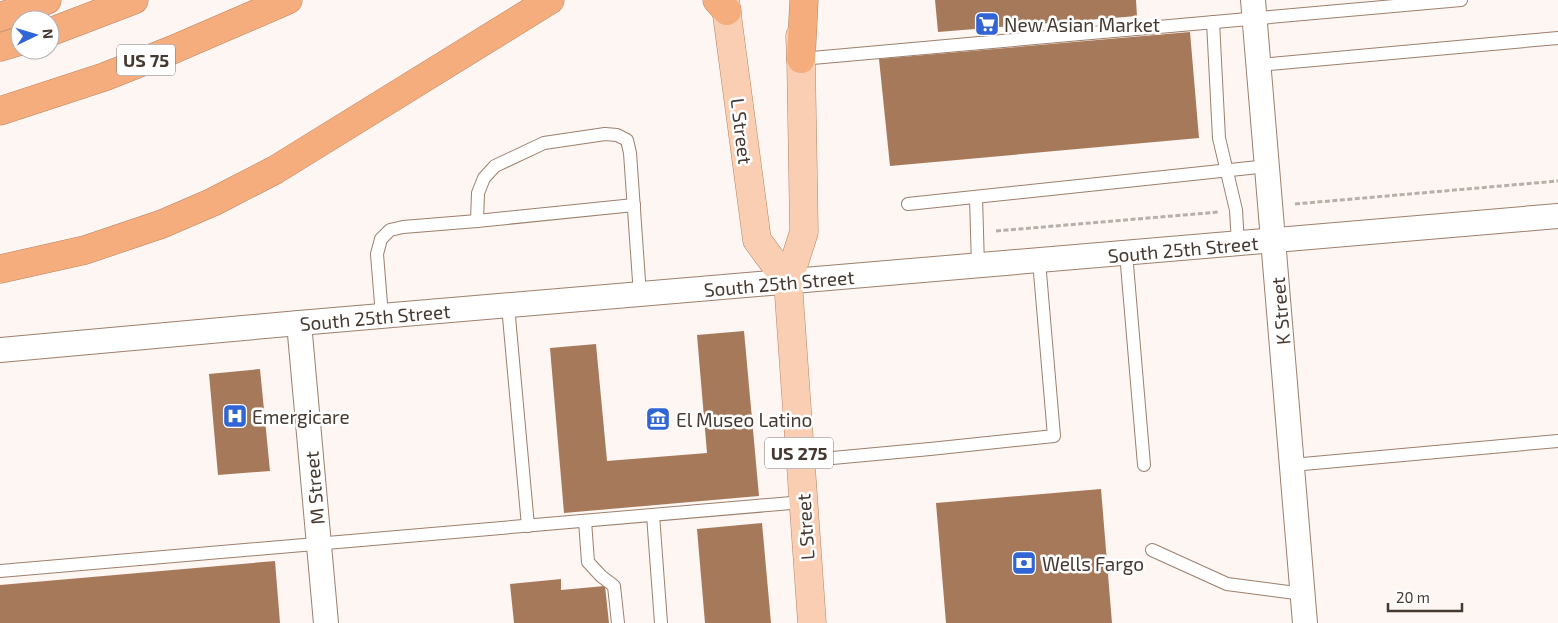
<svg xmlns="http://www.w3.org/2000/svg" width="1558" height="623" viewBox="0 0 1558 623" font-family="'Exo 2',sans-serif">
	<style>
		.building { fill: #a7795b }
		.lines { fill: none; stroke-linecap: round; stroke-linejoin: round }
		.lane-casing { stroke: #9d7f6c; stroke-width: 14 }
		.street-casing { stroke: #9d7f6c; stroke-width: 26 }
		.primary-casing { stroke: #b88463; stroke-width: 29 }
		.highway-casing { stroke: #b88463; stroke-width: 29 }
		.path { stroke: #b8afa9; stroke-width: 3; stroke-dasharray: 5 2.5; stroke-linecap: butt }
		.lane { stroke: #fff; stroke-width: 12 }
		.street { stroke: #fff; stroke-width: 24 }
		.primary { stroke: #faceb2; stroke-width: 28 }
		.highway { stroke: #f6ad7e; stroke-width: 28 }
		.labels { text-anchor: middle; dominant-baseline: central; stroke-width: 5; stroke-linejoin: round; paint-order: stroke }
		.shield { fill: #fff; stroke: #7e746f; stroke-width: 1 }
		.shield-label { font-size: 18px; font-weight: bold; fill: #463931 }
		.poi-label { font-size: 19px; fill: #463931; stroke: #fff; text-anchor: start }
		.street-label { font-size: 19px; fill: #463931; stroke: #fff }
	</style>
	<rect width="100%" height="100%" fill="#fdf6f2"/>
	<g class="building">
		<path d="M935,0H1136L1137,16L938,32Z"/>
		<path d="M1190,32L1199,138L890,166L879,59Z"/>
		<path d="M744,331L759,496L564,513L550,348L596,344L607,461L707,453L697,335Z"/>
		<path d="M260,369L270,471L218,475L209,374Z"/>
		<path d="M1101,489L1112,623H946L936,503Z"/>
		<path d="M762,523L771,623H705L697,529Z"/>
		<path d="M275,561L280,623H0V585Z"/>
		<path d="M561,579V590L605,586L609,623H514L510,584Z"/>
	</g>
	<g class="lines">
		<defs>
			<g id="lane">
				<path d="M1213,22L1219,138L1236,210L1238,244"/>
				<path d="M801,59L1461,0"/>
				<path d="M1259,65L1558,38"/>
				<path d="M976,197L978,266"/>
				<path d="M908,204L1268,166"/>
				<path d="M477,221L478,193L484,178L495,166L544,143L605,134L617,135L627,140L630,153L640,295"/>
				<path d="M1126,253L1144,465"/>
				<path d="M508,306L528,526"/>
				<path d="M382,316L377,254L381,239L390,230L403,227L477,221L634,205"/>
				<path d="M800,461L930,449L1054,436L1039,261"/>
				<path d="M1292,465L1558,441"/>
				<path d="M653,515L661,623"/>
				<path d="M585,521L588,562L601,576L614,586L618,623"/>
				<path d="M1152,550L1227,584L1303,594"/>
				<path d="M0,571L803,502"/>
			</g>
			<g id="street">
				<path d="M1253,0L1305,623"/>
				<path d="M299,323L326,623"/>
				<path d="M0,350L299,323L1558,216"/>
			</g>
			<g id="primary">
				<path d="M725,0L757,240L788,282"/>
				<path d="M800,36L801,59L804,232L788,282L812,623"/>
			</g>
			<g id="highway">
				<path d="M717,0L727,11"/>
				<path d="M0,17L47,0"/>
				<path d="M50,32L134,0"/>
				<path d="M0,47L20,41"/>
				<path d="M801,59L804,0"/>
				<path d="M0,111L104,77L172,50L288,0"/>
				<path d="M0,269L85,250L162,224L213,202L275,170L550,0"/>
			</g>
		</defs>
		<use href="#lane" class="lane-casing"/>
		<use href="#street" class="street-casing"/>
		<use href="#primary" class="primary-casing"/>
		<use href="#highway" class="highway-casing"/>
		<g class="path">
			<path d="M1295,204L1558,181"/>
			<path d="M996,231L1219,212"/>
		</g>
		<use href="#lane" class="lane"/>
		<use href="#street" class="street"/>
		<use href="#primary" class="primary"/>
		<use href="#highway" class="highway"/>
	</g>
	<defs>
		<symbol id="supermarket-square" viewBox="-11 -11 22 22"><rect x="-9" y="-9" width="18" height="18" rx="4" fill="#3265d4" stroke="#fff"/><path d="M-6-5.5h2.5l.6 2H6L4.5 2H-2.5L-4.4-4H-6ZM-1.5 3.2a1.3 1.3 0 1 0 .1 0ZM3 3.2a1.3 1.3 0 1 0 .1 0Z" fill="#fff"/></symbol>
		<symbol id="hospital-square" viewBox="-11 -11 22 22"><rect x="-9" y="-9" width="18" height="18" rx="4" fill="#3265d4" stroke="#fff"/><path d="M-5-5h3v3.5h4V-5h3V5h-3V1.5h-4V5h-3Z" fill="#fff"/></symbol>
		<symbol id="museum-square" viewBox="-11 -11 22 22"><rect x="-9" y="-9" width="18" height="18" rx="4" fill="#3265d4" stroke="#fff"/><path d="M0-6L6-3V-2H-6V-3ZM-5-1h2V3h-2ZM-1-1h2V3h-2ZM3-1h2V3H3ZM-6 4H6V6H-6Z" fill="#fff"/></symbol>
		<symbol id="bank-square" viewBox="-11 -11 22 22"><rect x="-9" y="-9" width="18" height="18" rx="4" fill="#3265d4" stroke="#fff"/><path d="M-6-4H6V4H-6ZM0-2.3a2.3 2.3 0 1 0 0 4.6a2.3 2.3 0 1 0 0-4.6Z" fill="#fff"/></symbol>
	</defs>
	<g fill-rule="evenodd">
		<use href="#supermarket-square" x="973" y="10" width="28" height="28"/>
		<use href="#hospital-square" x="221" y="402" width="28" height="28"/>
		<use href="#museum-square" x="644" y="405" width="28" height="28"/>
		<use href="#bank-square" x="1010" y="549" width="28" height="28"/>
	</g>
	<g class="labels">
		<g class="shield">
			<rect x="117" y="44.5" width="58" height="31" rx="4"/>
			<rect x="765" y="437.5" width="68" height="31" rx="4"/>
		</g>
		<g class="shield-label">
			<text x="146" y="60">US 75</text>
			<text x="799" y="453">US 275</text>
		</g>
		<g class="poi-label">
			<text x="1004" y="24">New Asian Market</text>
			<text x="252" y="416">Emergicare</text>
			<text x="676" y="419">El Museo Latino</text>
			<text x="1042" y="563">Wells Fargo</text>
		</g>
		<g class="street-label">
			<text transform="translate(742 131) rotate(83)">L Street</text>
			<text transform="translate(1183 249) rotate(-5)">South 25th Street</text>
			<text transform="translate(779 283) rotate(-5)">South 25th Street</text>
			<text transform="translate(1280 311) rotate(-95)">K Street</text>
			<text transform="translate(375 317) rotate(-5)">South 25th Street</text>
			<text transform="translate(314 488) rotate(-95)">M Street</text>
			<text transform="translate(805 527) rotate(-94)">L Street</text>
		</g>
	</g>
	<g transform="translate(35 35) rotate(85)"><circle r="24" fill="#ffffff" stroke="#b5b0ad"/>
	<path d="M0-4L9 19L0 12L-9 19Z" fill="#3265d4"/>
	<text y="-8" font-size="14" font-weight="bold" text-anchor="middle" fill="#463931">N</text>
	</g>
	<path d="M1388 603v8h74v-8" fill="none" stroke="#463931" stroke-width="2.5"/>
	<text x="1396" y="603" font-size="15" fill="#463931" stroke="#ffffff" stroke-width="4" paint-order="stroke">20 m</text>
</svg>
